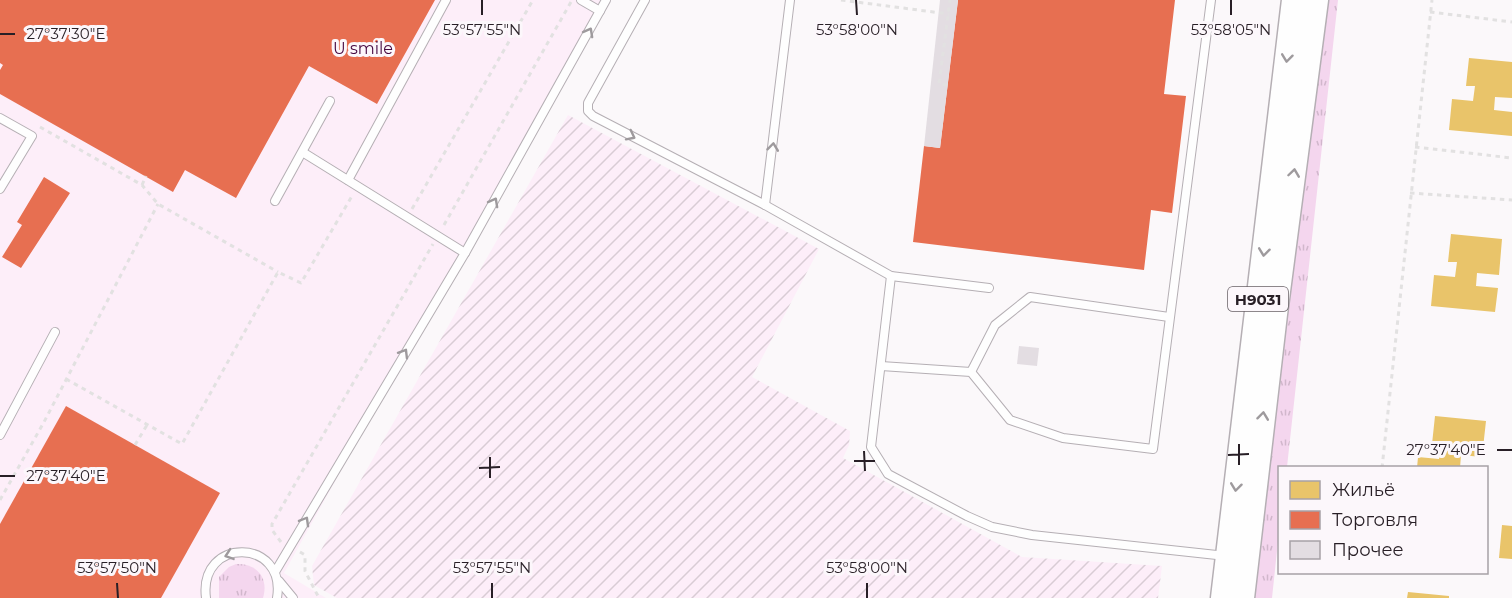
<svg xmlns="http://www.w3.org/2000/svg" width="1512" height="598" viewBox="0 0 1512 598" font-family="Montserrat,sans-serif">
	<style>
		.built { fill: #fdeef9 }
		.industrial { fill: url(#industrial-furrows) }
		.grass { fill: url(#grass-tufts) }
		.homes { fill: #e9c46a }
		.shops { fill: #e76f51 }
		.building { fill: #e3dde2 }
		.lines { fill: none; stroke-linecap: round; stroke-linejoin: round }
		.lane-casing { stroke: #b5afb4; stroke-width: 10 }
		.primary-casing { stroke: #b5afb4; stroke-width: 27 }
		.path { stroke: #e2e1e1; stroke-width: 3; stroke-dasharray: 4.5 4.5; stroke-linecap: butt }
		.lane { stroke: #fefefe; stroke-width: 8 }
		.primary { stroke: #fefefe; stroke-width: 24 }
		.oneway { stroke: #9e9a9d }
		.ticks { fill: none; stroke: #281f26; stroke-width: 2 }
		.labels { text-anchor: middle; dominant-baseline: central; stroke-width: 6; stroke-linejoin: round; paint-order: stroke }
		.shield { fill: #fcf7fb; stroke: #686066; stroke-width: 1.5 }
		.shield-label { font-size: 15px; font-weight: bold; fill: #281f26 }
		.park-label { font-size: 16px; fill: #470841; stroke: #fcf7fb }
		.ticks-label { font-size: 15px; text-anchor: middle; fill: #281f26; stroke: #fcf7fb; stroke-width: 6; stroke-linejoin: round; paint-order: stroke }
	</style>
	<defs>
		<pattern id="industrial-furrows" width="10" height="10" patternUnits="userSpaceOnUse" patternTransform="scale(1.5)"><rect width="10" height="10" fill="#fdeef9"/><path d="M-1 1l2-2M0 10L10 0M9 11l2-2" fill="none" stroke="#d9ccd5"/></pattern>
		<pattern id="grass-tufts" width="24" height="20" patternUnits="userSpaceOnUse" patternTransform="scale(1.5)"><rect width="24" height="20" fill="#f4d6ee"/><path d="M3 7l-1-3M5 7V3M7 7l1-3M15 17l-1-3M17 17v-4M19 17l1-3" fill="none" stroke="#d1b7cc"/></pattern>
	</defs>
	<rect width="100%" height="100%" fill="#fbf8fa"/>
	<path class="built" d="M0,0H603L284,573L326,598H0Z"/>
	<path class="industrial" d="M568,115L819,249L752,377L850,431L849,445L843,458L1022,557L1162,566L1158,598H337L314,585L312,566Z"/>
	<g class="grass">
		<path d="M1321,0H1338L1287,467L1280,468L1279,532L1272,598H1252Z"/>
		<path d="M236,564C257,563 269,578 263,598H219V577L229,567Z"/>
	</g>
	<g class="homes">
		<path d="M1469,58L1512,62V98L1495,97L1494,110L1512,112V136L1449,130L1452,99L1473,101L1475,86H1466Z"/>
		<path d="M1451,234L1502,239L1499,275L1477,273L1476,286L1498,288L1495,312L1431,306L1434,275L1455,277L1457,262H1448Z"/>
		<path d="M1435,416L1486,421L1482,457L1461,455L1460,468H1417L1418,457L1439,459L1440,445L1432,444Z"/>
		<path d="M1502,525L1512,526V559L1499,558Z"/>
		<path d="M1408,592L1449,596V598H1407Z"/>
	</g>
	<g class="shops">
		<path d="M0,0H435L377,104L309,66L236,198L185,170L173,192L0,94V70L3,65L0,63Z"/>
		<path d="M958,0H1175L1164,94L1186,96L1172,213L1151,210L1144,270L913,242L924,146L940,148Z"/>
		<path d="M44,177L70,193L21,268L2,257L22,225L17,222Z"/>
		<path d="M66,406L220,493L161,598H0V524Z"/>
	</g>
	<g class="building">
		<path d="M940,0H958L940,148L924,146Z"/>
		<path d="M1019,346L1039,348L1037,366L1017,364Z"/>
	</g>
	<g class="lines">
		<defs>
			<g id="lane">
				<path d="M581,0L600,11"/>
				<path d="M645,0L588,103V111L593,116L765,205L891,276L989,288"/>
				<path d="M0,118L32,136L0,189"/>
				<path d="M304,153L465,253"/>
				<path d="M348,180L446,0"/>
				<path d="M275,201L330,101"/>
				<path d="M765,205L790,0"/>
				<path d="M891,276L871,447L888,474L967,516L992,527L1032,535L1226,556"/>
				<path d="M881,366L971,372L1010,420L1063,438L1153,449L1211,0"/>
				<path d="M971,372L995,325L1030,297L1169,317"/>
				<path d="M0,435L55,332"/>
				<path d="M275,572L465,253L606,0"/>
				<path d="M279,581L293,598"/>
				<path d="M206,598C198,536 287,538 277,598"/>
			</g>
			<g id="primary">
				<path d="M1223,598L1294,0"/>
				<path d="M1242,598L1275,314L1316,0"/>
			</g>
		</defs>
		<use href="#lane" class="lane-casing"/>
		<use href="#primary" class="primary-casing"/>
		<g class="path">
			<path d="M841,0L949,14"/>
			<path d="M1430,12L1512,22"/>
			<path d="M947,85L939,84L950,0"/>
			<path d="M40,127L142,185L158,204L278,272"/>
			<path d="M1415,147L1512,158"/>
			<path d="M142,185L146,176"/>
			<path d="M1410,193L1512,200"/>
			<path d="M412,209L533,0"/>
			<path d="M444,225L571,2"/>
			<path d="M66,379L182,444L278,272L301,283L352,196"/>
			<path d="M135,445L147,425"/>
			<path d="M1382,468L1432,0"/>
			<path d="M0,500L44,422L158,204"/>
			<path d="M281,542L272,530V524L433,244"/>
			<path d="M300,552L305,555V571L319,598"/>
		</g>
		<use href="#lane" class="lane"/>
		<use href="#primary" class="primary"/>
	</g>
	<defs><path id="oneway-chevron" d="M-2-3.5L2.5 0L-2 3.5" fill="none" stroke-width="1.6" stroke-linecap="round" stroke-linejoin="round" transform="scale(1.5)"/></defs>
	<g class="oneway">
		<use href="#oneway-chevron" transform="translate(589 32) rotate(-61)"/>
		<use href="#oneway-chevron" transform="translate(1287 58) rotate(97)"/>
		<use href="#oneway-chevron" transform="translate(631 136) rotate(27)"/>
		<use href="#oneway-chevron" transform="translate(773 147) rotate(-83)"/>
		<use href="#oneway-chevron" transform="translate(1294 173) rotate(-82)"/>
		<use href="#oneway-chevron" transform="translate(494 202) rotate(-61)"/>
		<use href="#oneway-chevron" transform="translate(1264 252) rotate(97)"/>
		<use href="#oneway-chevron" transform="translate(404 353) rotate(-59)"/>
		<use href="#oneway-chevron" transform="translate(1263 416) rotate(-83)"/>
		<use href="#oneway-chevron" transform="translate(1236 487) rotate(97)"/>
		<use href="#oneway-chevron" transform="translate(305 521) rotate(-60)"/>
		<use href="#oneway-chevron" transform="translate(229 555) rotate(161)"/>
	</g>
	<path class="ticks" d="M482,0V15M856,0L857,15M1231,0V15M0,34H15M1239,444V465M1497,450H1512M864,451L865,471M1228,455L1249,454M490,457V478M854,461H875M479,468L500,467M0,476H15M117,583L118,598M492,583V598M867,583V598"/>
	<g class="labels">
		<rect class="shield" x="1228" y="287" width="60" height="24" rx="4.5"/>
		<g class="shield-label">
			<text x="1258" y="299">Н9031</text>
		</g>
		<g class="park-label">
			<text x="363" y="48">U smile</text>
		</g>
	</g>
	<g class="ticks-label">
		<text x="482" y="35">53°57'55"N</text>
		<text x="857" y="35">53°58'00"N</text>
		<text x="1231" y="35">53°58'05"N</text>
		<text x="66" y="39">27°37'30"E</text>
		<text x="1446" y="455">27°37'40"E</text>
		<text x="66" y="481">27°37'40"E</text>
		<text x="117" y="573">53°57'50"N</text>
		<text x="492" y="573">53°57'55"N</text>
		<text x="867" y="573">53°58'00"N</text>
	</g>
	<rect x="1278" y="466" width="210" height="108" fill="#fcf7fb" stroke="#a7a1a6" stroke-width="1.5"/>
	<rect x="1290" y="481" width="30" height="18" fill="#e9c46a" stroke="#a7a1a6" stroke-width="1.5"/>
	<text x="1332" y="496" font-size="18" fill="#281f26">Жильё</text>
	<rect x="1290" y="511" width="30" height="18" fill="#e76f51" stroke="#a7a1a6" stroke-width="1.5"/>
	<text x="1332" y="526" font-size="18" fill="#281f26">Торговля</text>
	<rect x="1290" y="541" width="30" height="18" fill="#e3dde2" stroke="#a7a1a6" stroke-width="1.5"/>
	<text x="1332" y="556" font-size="18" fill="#281f26">Прочее</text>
</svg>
